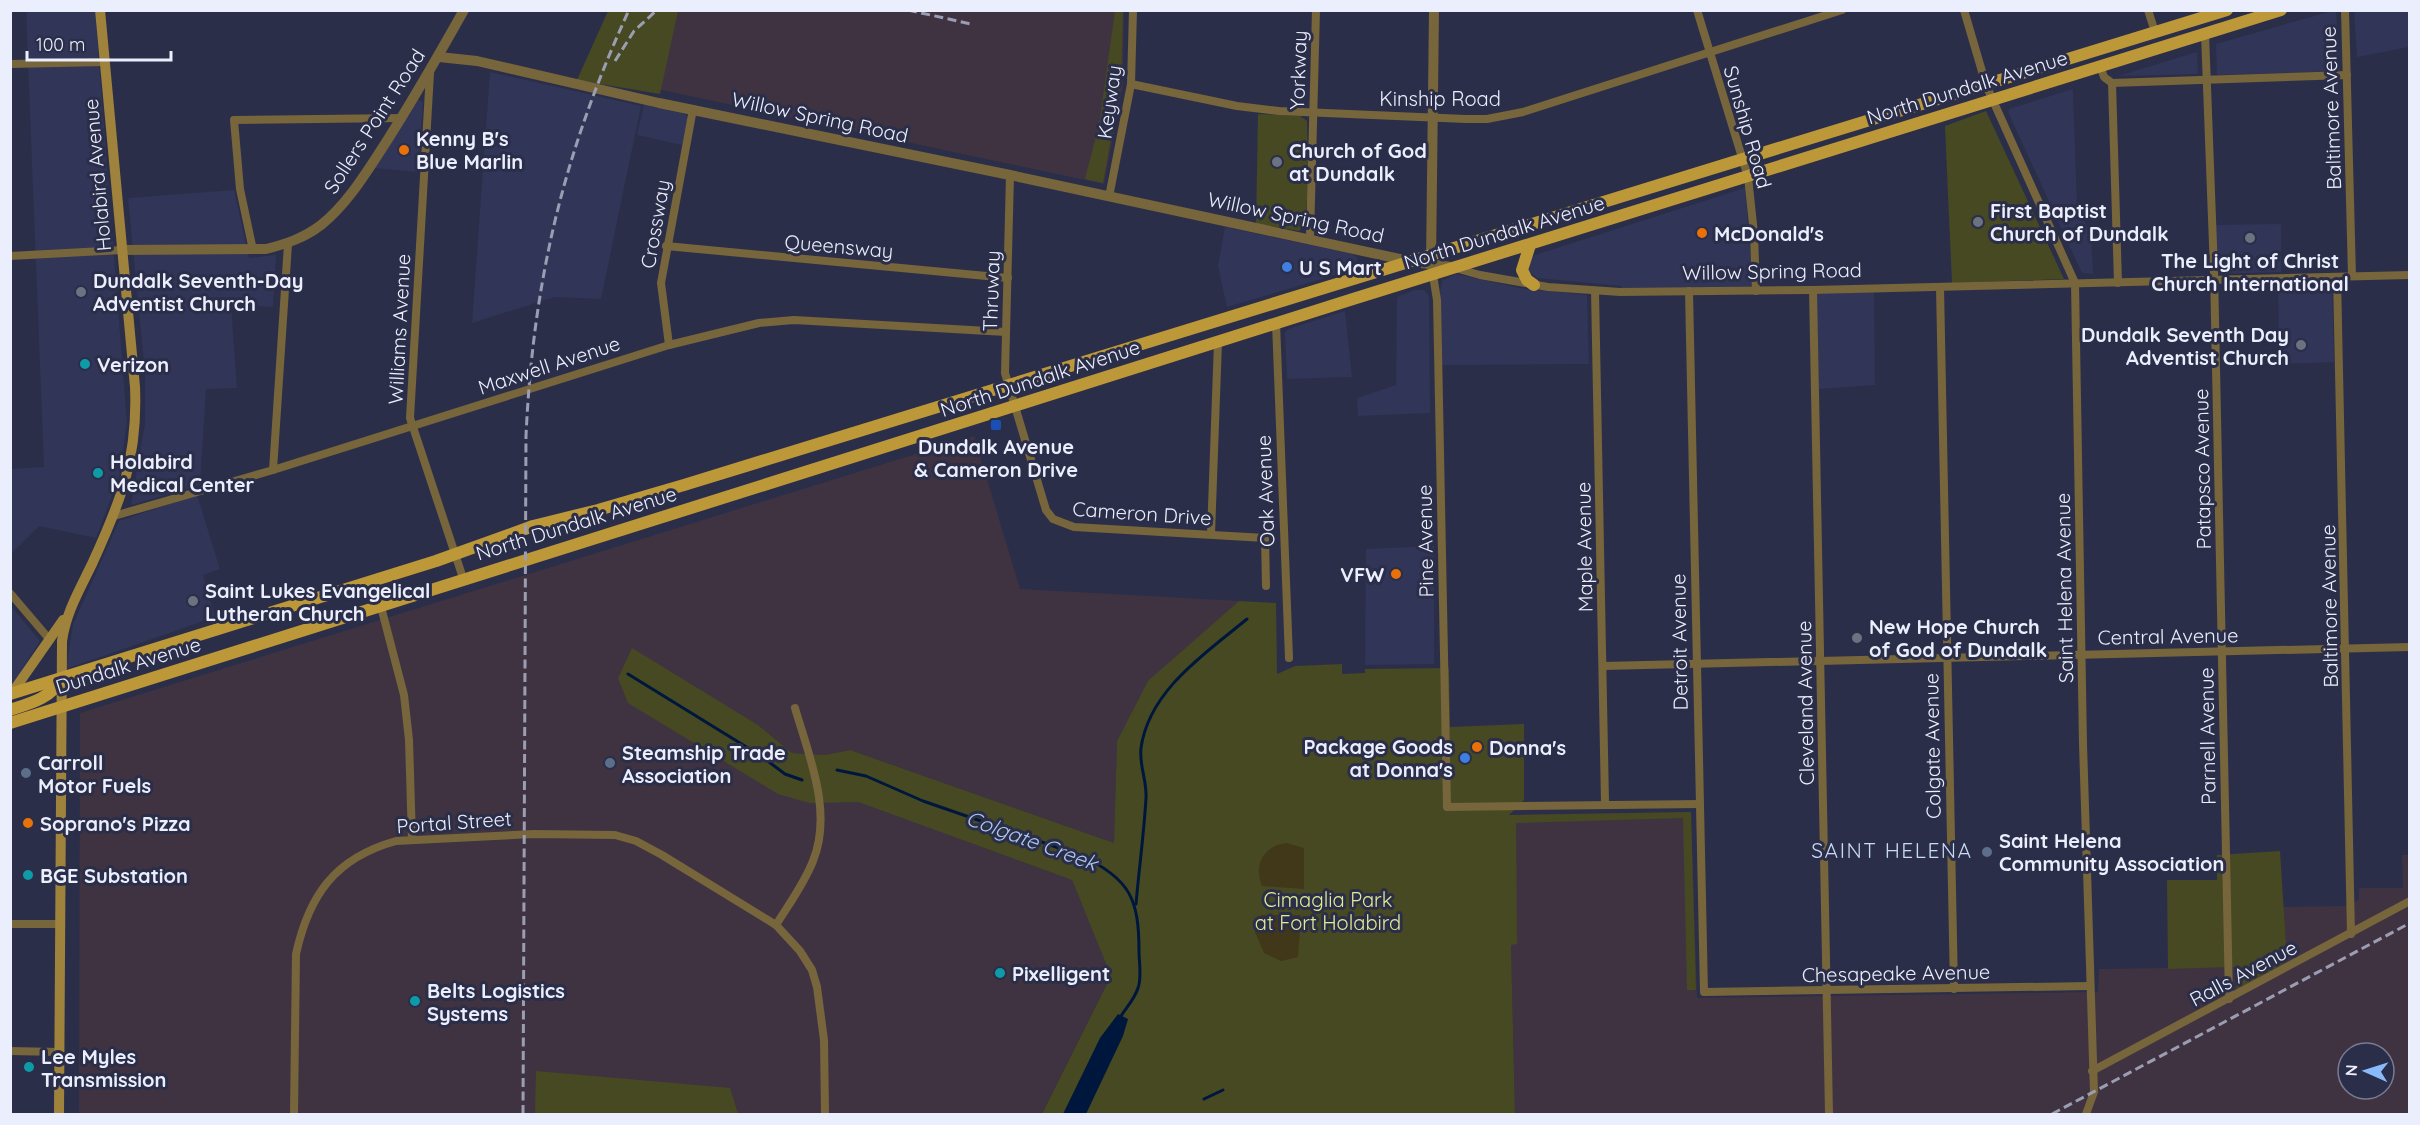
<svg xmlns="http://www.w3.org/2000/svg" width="2420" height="1125" viewBox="0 0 2420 1125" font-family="Quicksand,sans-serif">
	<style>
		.built { fill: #313557 }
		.industrial { fill: #3f3342; fill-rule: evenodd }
		.green { fill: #464922 }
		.sand { fill: #403818 }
		.water { fill: #00173d }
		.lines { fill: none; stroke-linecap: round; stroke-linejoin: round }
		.stream { stroke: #00173d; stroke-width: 3 }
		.minor { stroke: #77653c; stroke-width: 8 }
		.tertiary { stroke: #77653c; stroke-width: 10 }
		.secondary { stroke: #9f823c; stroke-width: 10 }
		.primary { stroke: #bd9839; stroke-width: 12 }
		.rail { stroke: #9b9eb2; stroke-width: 3; stroke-dasharray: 9 4.5; stroke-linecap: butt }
		.food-dot { fill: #e8710a; stroke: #2b2e49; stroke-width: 2 }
		.worship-dot { fill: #6b7280; stroke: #2b2e49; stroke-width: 2 }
		.shop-dot { fill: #3f7fe0; stroke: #2b2e49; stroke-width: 2 }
		.culture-dot { fill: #0f9aa8; stroke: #2b2e49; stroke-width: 2 }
		.transit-dot { fill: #1a4fb4; stroke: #2b2e49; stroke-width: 2 }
		.service-dot { fill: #5c6f8a; stroke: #2b2e49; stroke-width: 2 }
		.labels { text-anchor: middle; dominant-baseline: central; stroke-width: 6; stroke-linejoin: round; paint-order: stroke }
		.street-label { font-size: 20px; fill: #ebeefc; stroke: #2b2e49 }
		.poi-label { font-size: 20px; font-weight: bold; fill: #ebeefc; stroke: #2b2e49; text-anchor: start }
		.park-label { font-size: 20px; fill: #e2eb93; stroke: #2b2e49 }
		.water-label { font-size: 21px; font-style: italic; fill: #abc8f2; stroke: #2b2e49 }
		.neighbourhood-label { font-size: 21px; letter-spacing: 1.5px; fill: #c8dbf4; stroke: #2b2e49 }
	</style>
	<rect width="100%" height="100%" fill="#2b2e49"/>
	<g class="built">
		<path d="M26,11H95L127,423L119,477L96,538L39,526L11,554V469L44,467Z"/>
		<path d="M2332,11H2336L2340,71L2217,75L2216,44Z"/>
		<path d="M2354,11H2409V47L2357,57Z"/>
		<path d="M2197,52L2198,74L2118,76Z"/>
		<path d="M490,72L641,106L601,299L555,297L472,323Z"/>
		<path d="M2073,89L2077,206L2091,235L2093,274L2082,273L2008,112L2009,109Z"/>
		<path d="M417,99L423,102L418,172L373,168Z"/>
		<path d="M644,105L685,114L688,119L682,145L637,135Z"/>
		<path d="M1745,188L1753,286L1622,289L1621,286L1537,278L1529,271L1530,259L1535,255Z"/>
		<path d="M234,190L249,258L276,255L273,307L231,305L237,388L206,389L200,485L131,505L145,424V373L128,198Z"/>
		<path d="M2281,224V272L2216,274L2215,225Z"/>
		<path d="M1225,227L1352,254L1357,257V265L1352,270L1227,307L1218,266Z"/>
		<path d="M1456,274L1520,288L1587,295L1589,364L1441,365L1440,291L1442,281Z"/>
		<path d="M2332,281L2334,362L2279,364L2278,283Z"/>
		<path d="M1414,290H1424L1429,296L1430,413L1358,416L1357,398L1396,385L1397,297Z"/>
		<path d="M1874,292L1875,385L1819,389L1816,294Z"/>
		<path d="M1345,311L1352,377L1287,379L1285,333L1288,329Z"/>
		<path d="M197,495L220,569L203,575L215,617L66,669L73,625L119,521Z"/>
		<path d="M1434,546V664L1365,665L1366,549Z"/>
		<path d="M10,605L40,641L10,688Z"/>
	</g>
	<g class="industrial">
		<path d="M643,11H1124L1123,84L1104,184L610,79Z"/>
		<path d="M974,436L1020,589L1239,601L1148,682L1117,741L1114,843L850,750L825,755L792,753L758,725L632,649L618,678L837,801L858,802L1072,880L1111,976L1042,1114H79L80,713Z"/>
		<path d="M1691,812L1697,998L2098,992L2099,969L2236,967L2237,988L2285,918H2283L2282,907L2345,906L2359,900V888H2403L2402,855H2409V1114H1515L1508,815ZM2348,1053H2384V1089H2348Z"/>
	</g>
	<g class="green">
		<path d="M608,11H678L660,94L577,80Z"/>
		<path d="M1115,11H1123L1121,83L1103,183L1085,179L1099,125Z"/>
		<path d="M1986,111L2064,279L1952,283L1945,126Z"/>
		<path d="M1258,114L1300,116L1307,121C1307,141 1312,220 1299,231L1256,224Z"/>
		<path d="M1239,601L1276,603L1277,674L1295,666L1342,664V674L1365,673V669L1449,668L1450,727L1524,724V800L1509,815L1691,812L1696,990H1687L1683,818L1516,823L1517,944L1511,945L1515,1114H1042L1111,976L1072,880L858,802L810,803L778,794L628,703L618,678L632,648L758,725L792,753L825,755L850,750L1114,843L1117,741L1148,681Z"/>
		<path d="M2280,851L2287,962L2237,989L2235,967L2168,969L2167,880H2217V855Z"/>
		<path d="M536,1071L730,1088L738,1114H535Z"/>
	</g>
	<g class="sand">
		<path d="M1287,843L1304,848V889L1262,886C1253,865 1264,845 1287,843Z"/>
		<path d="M1261,915H1301L1298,957L1281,961L1264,953L1255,932Z"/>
	</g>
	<path class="water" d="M1118,1014L1128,1019L1123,1036L1086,1114H1063L1100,1038Z"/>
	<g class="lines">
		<g class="stream">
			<path d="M628,674L761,756L785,774L802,780"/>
			<path d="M837,770L866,776L923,801L1082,856C1130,879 1139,899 1139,951C1139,962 1142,978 1138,988C1135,998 1127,1007 1121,1016"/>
			<path d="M1136,904C1139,869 1144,833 1146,798C1147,780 1139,766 1141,748C1149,690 1206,653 1247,619"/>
			<path d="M1204,1099L1223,1090"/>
		</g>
		<g class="minor">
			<path d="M1697,10L1748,177L1754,234L1756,291"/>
			<path d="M1964,10L1986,85L2075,283L2083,744L2094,1092L2086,1114"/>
			<path d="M2148,10L2155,32"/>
			<path d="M2345,10L2352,276"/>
			<path d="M2205,34L2214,271L2229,999"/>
			<path d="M10,64L105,62"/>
			<path d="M2100,66L2104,77L2112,83L2347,75"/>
			<path d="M430,73L410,418L463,578"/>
			<path d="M2112,83L2118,283"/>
			<path d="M1131,84L1237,106L1279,111L1466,119H1487L1523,112L1842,10"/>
			<path d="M1010,175L1005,373L1046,510L1053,519L1074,527L1265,538L1266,586"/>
			<path d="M1109,197L1131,84L1133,10"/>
			<path d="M1310,238L1316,10"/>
			<path d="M666,246L1008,278"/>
			<path d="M253,250L240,189L234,120L402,118"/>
			<path d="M10,256L122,250"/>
			<path d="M1455,268L1480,275L1548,287L1620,292L1813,290L2410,275"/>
			<path d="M1433,275L1437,300L1447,807L1700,804"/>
			<path d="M2337,277L2351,934"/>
			<path d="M1940,287L1954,989"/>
			<path d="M1813,290L1829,1114"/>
			<path d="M1595,291L1605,803"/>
			<path d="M1689,291L1704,992L2089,986"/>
			<path d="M1276,323L1289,658"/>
			<path d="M669,345L661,283L693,109"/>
			<path d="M273,470L288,244"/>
			<path d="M114,516L273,470L669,345L759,323L794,320L1006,332"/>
			<path d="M1211,534L1218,342"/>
			<path d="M374,580L404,695L409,740L412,839"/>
			<path d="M10,593L50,640"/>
			<path d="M1603,666L2410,647"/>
			<path d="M10,924H60"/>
			<path d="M776,925C789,904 804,884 813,861C833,812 809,756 795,708"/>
			<path d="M10,1051L59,1052"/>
			<path d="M2092,1071L2410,901"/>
			<path d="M294,1114L296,954C309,895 335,858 396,841L534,834L615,835L636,841L662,855L776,925L800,951L812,970L817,987L824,1040L825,1114"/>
		</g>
		<g class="tertiary">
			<path d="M439,57L477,61L659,103L1010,175L1414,262L1451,267"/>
			<path d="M122,250L266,249C286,244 304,238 321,225C346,205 364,176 381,150C411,104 437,58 464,10"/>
			<path d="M1431,263L1434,10"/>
		</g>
		<g class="secondary">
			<path d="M12,693L63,620"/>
			<path d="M59,1114L62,641C66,612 80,589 92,564C121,501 138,458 135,387L100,10"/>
		</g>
		<g class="primary">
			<path d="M1530,245L1522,270L1527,280L1534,285"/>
			<path d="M10,694L436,561L533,526L598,510L684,485L2227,10"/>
			<path d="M10,710C32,703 51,698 62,678"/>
			<path d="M10,723L1353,299L2281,10"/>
		</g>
		<g class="rail">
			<path d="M908,10L971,24"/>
			<path d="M615,61L634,31L657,10"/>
			<path d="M523,1114L526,436C533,280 564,152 629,10"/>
			<path d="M2052,1114L2410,923"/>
		</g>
	</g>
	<g class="food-dot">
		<circle cx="404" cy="150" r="6"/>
		<circle cx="1702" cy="233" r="6"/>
		<circle cx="1396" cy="574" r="6"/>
		<circle cx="1477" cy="747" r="6"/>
		<circle cx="28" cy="823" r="6"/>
	</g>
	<g class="worship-dot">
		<circle cx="1277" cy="162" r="6"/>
		<circle cx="1978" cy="222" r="6"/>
		<circle cx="2250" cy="238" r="6"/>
		<circle cx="81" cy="292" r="6"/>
		<circle cx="2301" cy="345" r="6"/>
		<circle cx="193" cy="601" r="6"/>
		<circle cx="1857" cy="638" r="6"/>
	</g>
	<g class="shop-dot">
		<circle cx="1287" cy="267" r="6"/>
		<circle cx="1465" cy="758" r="6"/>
	</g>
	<g class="culture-dot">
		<circle cx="85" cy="364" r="6"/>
		<circle cx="98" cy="473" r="6"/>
		<circle cx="28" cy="875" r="6"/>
		<circle cx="1000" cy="973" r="6"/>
		<circle cx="415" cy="1001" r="6"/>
		<circle cx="29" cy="1067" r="6"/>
	</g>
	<rect class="transit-dot" x="990" y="419" width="12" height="12" rx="3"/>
	<g class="service-dot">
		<circle cx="610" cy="763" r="6"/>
		<circle cx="26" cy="773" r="6"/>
		<circle cx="1987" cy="852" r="6"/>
	</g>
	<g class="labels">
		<g class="street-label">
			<text transform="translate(1298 70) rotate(-88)">Yorkway</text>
			<text transform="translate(1967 87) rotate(-17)">North Dundalk Avenue</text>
			<text x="1440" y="98">Kinship Road</text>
			<text transform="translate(1109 102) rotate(-82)">Keyway</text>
			<text transform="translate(2331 108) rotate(-92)">Baltimore Avenue</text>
			<text transform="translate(820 117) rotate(12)">Willow Spring Road</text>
			<text transform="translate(374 121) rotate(-57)">Sollers Point Road</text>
			<text transform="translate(1748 127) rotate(74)">Sunship Road</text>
			<text transform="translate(97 175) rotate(-95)">Holabird Avenue</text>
			<text transform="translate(1296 217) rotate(12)">Willow Spring Road</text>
			<text transform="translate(655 224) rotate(-80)">Crossway</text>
			<text transform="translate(1504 232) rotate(-17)">North Dundalk Avenue</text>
			<text transform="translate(839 246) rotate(5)">Queensway</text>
			<text transform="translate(1772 271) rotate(-1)">Willow Spring Road</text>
			<text transform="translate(991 291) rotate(-88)">Thruway</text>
			<text transform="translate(399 329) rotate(-87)">Williams Avenue</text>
			<text transform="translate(549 365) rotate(-18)">Maxwell Avenue</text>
			<text transform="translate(1040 378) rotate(-18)">North Dundalk Avenue</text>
			<text transform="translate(2202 469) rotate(-91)">Patapsco Avenue</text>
			<text transform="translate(1265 491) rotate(-92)">Oak Avenue</text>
			<text transform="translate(1142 513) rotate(4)">Cameron Drive</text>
			<text transform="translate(576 523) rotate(-17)">North Dundalk Avenue</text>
			<text transform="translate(1425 541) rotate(-91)">Pine Avenue</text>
			<text transform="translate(1584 547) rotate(-91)">Maple Avenue</text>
			<text transform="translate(2064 588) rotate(-91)">Saint Helena Avenue</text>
			<text transform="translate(2329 606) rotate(-91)">Baltimore Avenue</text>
			<text transform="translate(2168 636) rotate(-1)">Central Avenue</text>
			<text transform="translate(1679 642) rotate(-91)">Detroit Avenue</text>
			<text transform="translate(128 665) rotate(-17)">Dundalk Avenue</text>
			<text transform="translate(1805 703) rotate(-91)">Cleveland Avenue</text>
			<text transform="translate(2207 736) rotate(-91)">Parnell Avenue</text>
			<text transform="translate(1932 746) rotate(-91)">Colgate Avenue</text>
			<text transform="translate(454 822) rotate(-4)">Portal Street</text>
			<text transform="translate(1896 973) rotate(-1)">Chesapeake Avenue</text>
			<text transform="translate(2243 973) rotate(-28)">Ralls Avenue</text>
		</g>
		<g class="poi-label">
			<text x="416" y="138">Kenny B's<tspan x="416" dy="23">Blue Marlin</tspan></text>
			<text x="1289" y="150">Church of God<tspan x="1289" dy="23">at Dundalk</tspan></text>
			<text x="1990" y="210">First Baptist<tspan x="1990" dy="23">Church of Dundalk</tspan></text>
			<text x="1714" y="233">McDonald's</text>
			<text x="2250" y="260" text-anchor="middle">The Light of Christ<tspan x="2250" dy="23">Church International</tspan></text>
			<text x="1299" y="267">U S Mart</text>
			<text x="93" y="280">Dundalk Seventh-Day<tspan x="93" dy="23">Adventist Church</tspan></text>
			<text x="2289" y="334" text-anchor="end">Dundalk Seventh Day<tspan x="2289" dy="23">Adventist Church</tspan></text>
			<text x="97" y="364">Verizon</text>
			<text x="996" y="446" text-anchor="middle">Dundalk Avenue<tspan x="996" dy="23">&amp; Cameron Drive</tspan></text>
			<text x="110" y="461">Holabird<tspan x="110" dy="23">Medical Center</tspan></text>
			<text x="1384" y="574" text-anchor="end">VFW</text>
			<text x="205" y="590">Saint Lukes Evangelical<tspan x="205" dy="23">Lutheran Church</tspan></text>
			<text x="1869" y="626">New Hope Church<tspan x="1869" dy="23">of God of Dundalk</tspan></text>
			<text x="1453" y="746" text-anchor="end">Package Goods<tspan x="1453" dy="23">at Donna's</tspan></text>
			<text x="1489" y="747">Donna's</text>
			<text x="622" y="752">Steamship Trade<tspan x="622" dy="23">Association</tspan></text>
			<text x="38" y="762">Carroll<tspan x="38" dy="23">Motor Fuels</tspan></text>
			<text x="40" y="823">Soprano's Pizza</text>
			<text x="1999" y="840">Saint Helena<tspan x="1999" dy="23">Community Association</tspan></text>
			<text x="40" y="875">BGE Substation</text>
			<text x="1012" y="973">Pixelligent</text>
			<text x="427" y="990">Belts Logistics<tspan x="427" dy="23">Systems</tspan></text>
			<text x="41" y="1056">Lee Myles<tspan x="41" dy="23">Transmission</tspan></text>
		</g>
		<g class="park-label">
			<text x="1328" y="899">Cimaglia Park<tspan x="1328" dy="23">at Fort Holabird</tspan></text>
		</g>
		<g class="water-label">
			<text transform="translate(1032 840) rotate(20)">Colgate Creek</text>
		</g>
		<g class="neighbourhood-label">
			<text x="1892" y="850">SAINT HELENA</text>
		</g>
	</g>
	<rect width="2420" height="1125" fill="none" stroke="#ebeefc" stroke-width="24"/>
	<g transform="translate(2366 1071) rotate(273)"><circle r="28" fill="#2b2e49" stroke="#787b91" stroke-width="1.5"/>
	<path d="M0-4.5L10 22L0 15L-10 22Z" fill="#88bafc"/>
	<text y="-9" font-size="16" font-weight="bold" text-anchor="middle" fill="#ebeefc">N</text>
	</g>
	<path d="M27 51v9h144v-9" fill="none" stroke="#ebeefc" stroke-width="3"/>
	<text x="36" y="51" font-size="18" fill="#ebeefc" stroke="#2b2e49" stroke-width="4.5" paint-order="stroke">100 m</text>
</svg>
